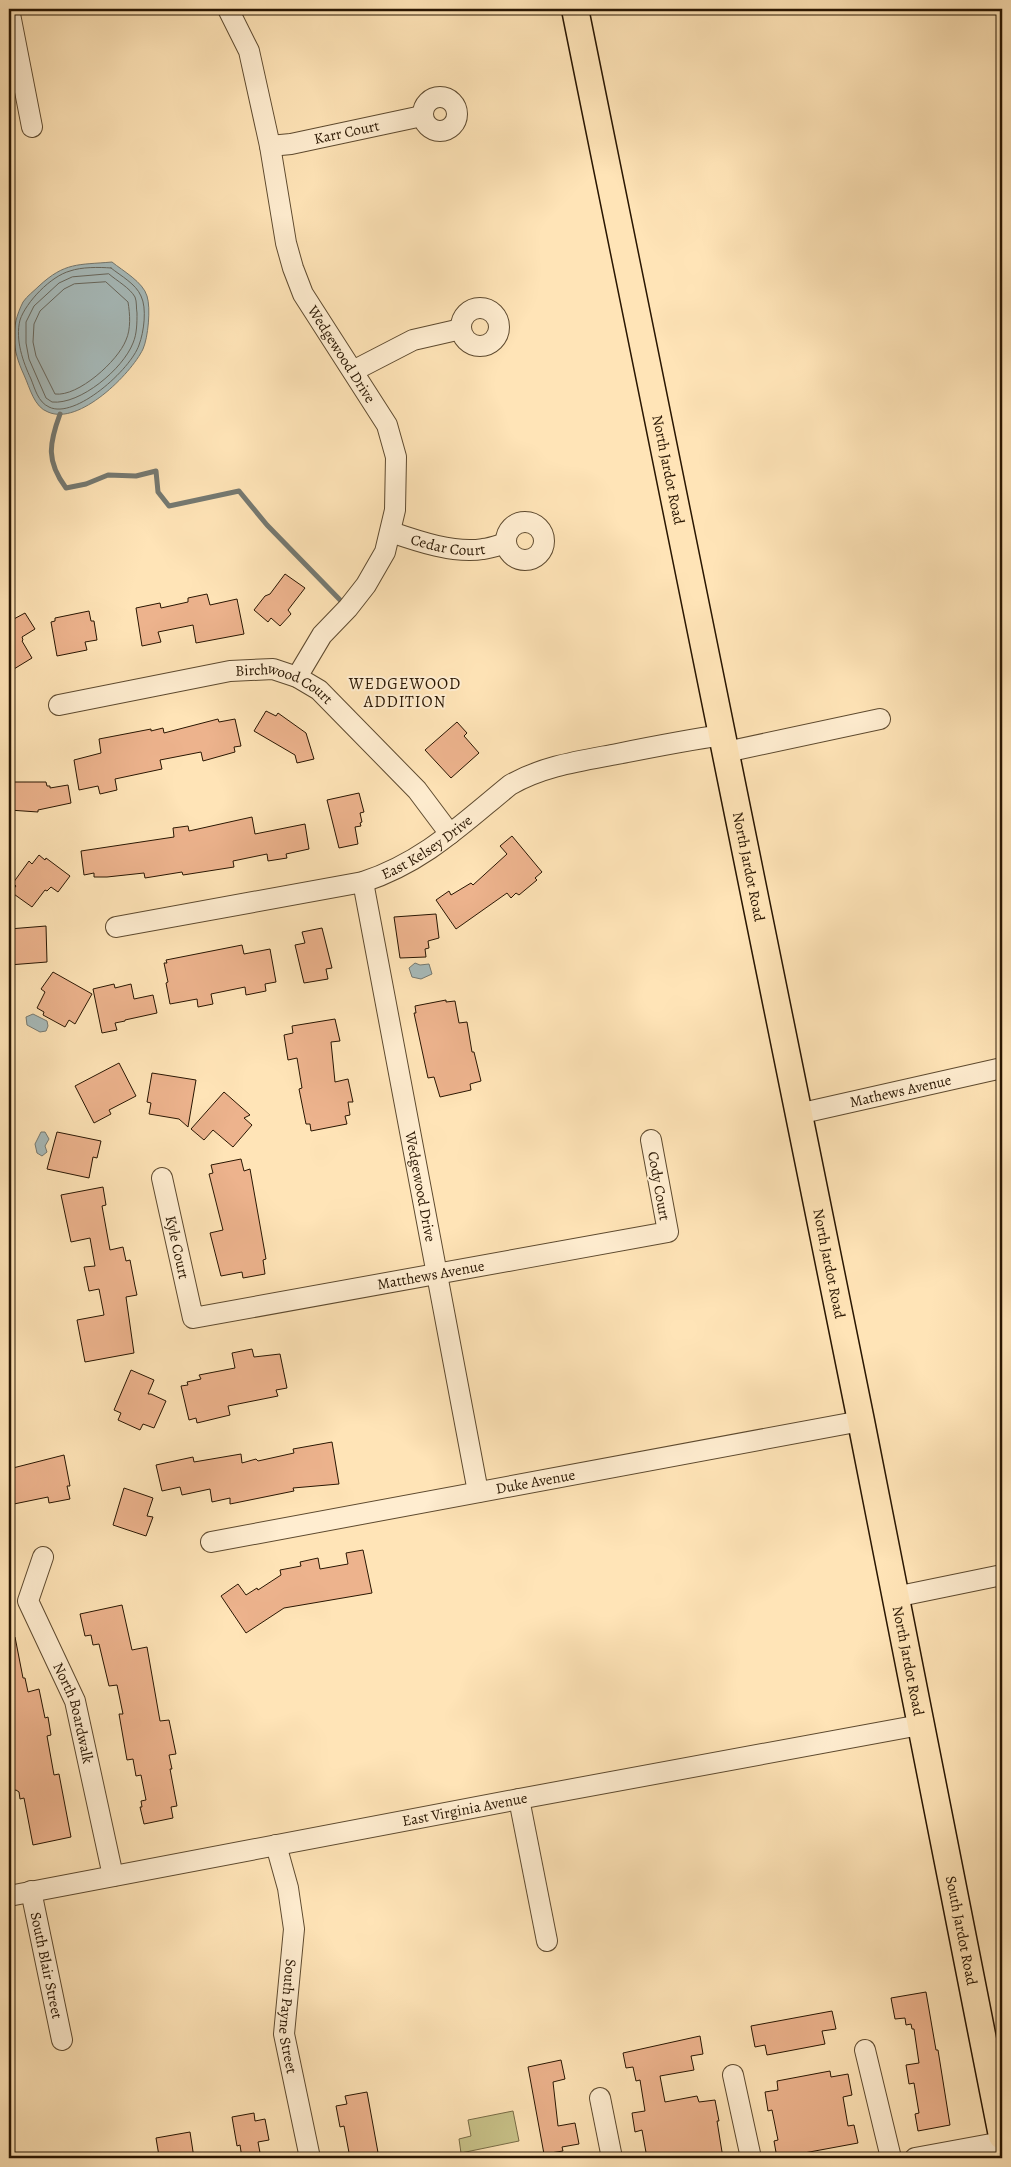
<svg xmlns="http://www.w3.org/2000/svg" width="1011" height="2167" viewBox="0 0 1011 2167" font-family="Alegreya,serif">
	<style>
		.green { fill: #c8c289; stroke: #786c46 }
		.water { fill: #a7bbbb; stroke: #757971 }
		.lines { fill: none; stroke-linecap: round; stroke-linejoin: round }
		.shore { stroke: #68685e; stroke-width: 1 }
		.stream { stroke: #757971; stroke-width: 5 }
		.building { fill: #edb38d; stroke: #291602 }
		.minor-casing { stroke: #5e4a2f; stroke-width: 22 }
		.major-casing { stroke: #291602; stroke-width: 29 }
		.minor { stroke: #ffedd0; stroke-width: 20 }
		.major { stroke: #ffe4b7; stroke-width: 26 }
		.labels { text-anchor: middle; dominant-baseline: central; stroke-width: 4; stroke-linejoin: round; paint-order: stroke }
		.street-label { font-size: 15px; fill: #291602; stroke: #ffedd0 }
		.neighbourhood-label { font-size: 16px; letter-spacing: 1px; fill: #291602; stroke: #ffedd0 }
	</style>
	<rect width="100%" height="100%" fill="#ffe4b7"/>
	<filter id="stains"><feTurbulence type="fractalNoise" baseFrequency=".004" numOctaves="4"/><feColorMatrix values="0 0 0 0 .2 0 0 0 0 .09 0 0 0 0 .02 0 0 0 .5 -.17"/></filter>
	<radialGradient id="worn" r=".72"><stop offset=".6" stop-color="#630" stop-opacity="0"/><stop offset="1" stop-color="#630" stop-opacity=".3"/></radialGradient>
	<path class="green" d="M513,2111L519,2141L461,2153L459,2139L471,2136L468,2120Z"/>
	<g class="water">
		<path d="M112,262C123,271 143,282 147,296C151,308 148,338 143,349C131,374 79,426 48,412C34,407 30,388 24,375C12,349 10,328 23,302C27,296 34,291 39,286C65,262 78,265 112,262Z"/>
		<path d="M415,963L420,965L429,964L432,974L421,979L412,977L409,968Z"/>
		<path d="M33,1014L47,1021L48,1026L46,1031L40,1032L27,1025L26,1017Z"/>
		<path d="M41,1132H45L49,1139L45,1146L47,1152L42,1156L37,1153L35,1144Z"/>
	</g>
	<g class="lines">
		<g class="shore">
			<path d="M111,268C121,276 136,284 141,296C147,308 144,332 139,345C131,369 75,420 49,407C38,402 35,389 31,379C23,362 15,340 20,320C26,302 51,276 70,271C81,267 99,267 111,268Z"/>
			<path d="M109,274C117,281 130,288 135,297C137,302 136,308 137,313C137,322 137,334 133,343C123,369 80,405 52,402L46,398L29,359L26,343V322L34,306L59,283L72,277Z"/>
			<path d="M106,282L128,302C130,314 131,329 126,340C118,361 78,397 55,394L36,356L33,342L34,324L40,311L64,289L74,284Z"/>
		</g>
		<path class="stream" d="M60,414C49,444 46,461 66,488L86,484L108,475L136,476L156,471L158,492L169,506L239,491L267,525L344,604"/>
	</g>
	<g class="building">
		<path d="M285,574L305,588L288,610L291,614L280,626L271,618L268,622L254,610L265,596L270,594Z"/>
		<path d="M207,594L210,605L237,599L244,634L196,643L193,625L158,632L161,642L142,646L136,608L160,603L161,608L188,602V598Z"/>
		<path d="M89,611L91,621H94L97,640L85,642L87,650L57,656L51,622L55,621V618Z"/>
		<path d="M25,613L35,629L22,637L23,640L22,641L32,658L9,672V616L12,620Z"/>
		<path d="M266,711L276,716L278,713L306,733L314,759L297,763L295,755L254,731Z"/>
		<path d="M218,719L219,722L235,719L241,746L234,747L235,752L203,761L201,752L160,760L162,769L115,779L117,790L100,794L98,786L79,790L74,760L101,753L99,739L151,729V731L163,728L164,733Z"/>
		<path d="M457,722L467,733L464,736L479,753L451,778L425,750Z"/>
		<path d="M13,782H46L47,786H50V788L68,785L71,803L38,810V812L9,810V791H13Z"/>
		<path d="M359,793L364,812L360,813L362,822L360,823L361,826L355,827L358,844L339,848L327,800Z"/>
		<path d="M252,817L255,834L305,824L309,849L286,854L287,858L268,861L267,854L233,861L234,867L183,875L182,872L145,878L144,873L107,877H94V873L84,875L81,851L174,837L173,828L188,826L189,831Z"/>
		<path d="M512,836L542,872L535,878L537,880L519,895L516,893L511,898L507,893L456,929L436,900L449,891L451,895L471,883L473,885L507,854L500,846Z"/>
		<path d="M39,855L45,860L46,858L70,876L58,892L51,887L47,891L45,890L32,907L11,892L16,886L13,883L29,861L32,864Z"/>
		<path d="M436,914L439,938L428,941L429,948L425,949L426,957L400,958L394,917Z"/>
		<path d="M46,926L47,962L9,965V929Z"/>
		<path d="M322,928L332,968L326,969L328,979L304,983L295,945L305,943L302,932Z"/>
		<path d="M242,945L244,954L270,949L276,982L265,984L266,991L246,995L245,987L211,994L213,1004L198,1007L197,999L170,1004L166,983L168,982L164,963H167L166,960Z"/>
		<path d="M53,972L92,994L75,1024L69,1020L65,1027L43,1015L44,1012L37,1008L45,992L41,989Z"/>
		<path d="M114,984L115,988L131,984L134,999L153,995L157,1013L125,1020V1021L115,1023L117,1030L102,1033L93,989Z"/>
		<path d="M446,1000V1002L455,1001L459,1023L467,1022L472,1052H474L481,1081L470,1084L471,1090L440,1097L434,1077L428,1078L414,1013H416L415,1006Z"/>
		<path d="M335,1019L340,1041L331,1042L335,1082L348,1079L353,1102H348L350,1115L345,1116L347,1124L311,1131L310,1124H306L299,1089L302,1088L297,1058L288,1060L284,1035L293,1033L292,1026Z"/>
		<path d="M119,1063L136,1096L109,1110L111,1114L94,1123L75,1086Z"/>
		<path d="M152,1073L196,1080L188,1127L179,1119L149,1114L151,1103L147,1102Z"/>
		<path d="M224,1092L250,1115L244,1118L252,1125L233,1147L213,1130L204,1140L191,1129Z"/>
		<path d="M57,1132L101,1141L97,1158L93,1157L89,1178L47,1169Z"/>
		<path d="M241,1159L244,1171L250,1169L266,1259L263,1260L265,1274L243,1278L242,1272L221,1276L210,1233L223,1230L209,1174L213,1173L211,1165Z"/>
		<path d="M103,1187L106,1205L102,1206L110,1250L123,1247L126,1261L130,1260L135,1286L137,1295L126,1297L134,1353L85,1362L77,1320L104,1315L99,1289L89,1291L84,1267L95,1266L90,1238L71,1242L61,1195Z"/>
		<path d="M252,1349L254,1357L280,1354L287,1388L276,1390L278,1396L228,1406L230,1415L197,1423L196,1418L189,1420L181,1386L188,1385L187,1382L201,1379L199,1375L235,1368L232,1353Z"/>
		<path d="M131,1370L154,1380L148,1394H151L166,1401L154,1428L143,1424L140,1430L118,1420L121,1413L114,1410Z"/>
		<path d="M332,1442L339,1484L293,1488L294,1491L230,1504V1498L212,1502L210,1489L182,1495L180,1487L162,1491L156,1465L193,1457L194,1462L241,1454L242,1463L256,1459L258,1461L294,1453L293,1449Z"/>
		<path d="M64,1455L70,1486H67L70,1499L49,1503L48,1497L9,1505V1469Z"/>
		<path d="M124,1488L153,1498L147,1516L153,1517L146,1536L113,1525Z"/>
		<path d="M363,1550L372,1593L284,1608L246,1633L221,1596L238,1584L246,1595L257,1588L258,1590L281,1575L280,1570L301,1566L300,1562L318,1558L320,1569L348,1564L346,1553Z"/>
		<path d="M122,1605L132,1650L147,1647L160,1721L169,1720L176,1754L169,1755L172,1769H170L177,1806L171,1807L173,1818L144,1824L140,1807H142L141,1801L146,1800L141,1775L136,1776L133,1759L127,1760L119,1714H123L117,1685L109,1686L99,1644L93,1645L91,1635L85,1636L80,1614Z"/>
		<path d="M15,1637L23,1678H25L28,1692L39,1689L45,1718L48,1717L51,1735L47,1736L54,1775L59,1774L71,1837L33,1845L24,1798L20,1799L19,1792L16,1790L9,1792V1638Z"/>
		<path d="M926,1992L936,2050H938L950,2125L918,2131L915,2114L919,2113L914,2083L909,2084L906,2065L919,2063L914,2029H912L911,2024L906,2025L905,2018L895,2019L891,1998Z"/>
		<path d="M832,2011L836,2029L822,2031L825,2044L767,2055L765,2045L755,2047L751,2026Z"/>
		<path d="M700,2036L703,2054L691,2056L694,2070L660,2076L665,2102L697,2096L699,2102L715,2100L719,2121H717L723,2158H647L642,2130L635,2132L632,2113L645,2111L640,2080L636,2081L633,2067L626,2068L623,2053Z"/>
		<path d="M561,2060L565,2079L553,2082L558,2126L575,2123L579,2144L562,2147L563,2151L544,2154L528,2067Z"/>
		<path d="M830,2071L831,2077L848,2074L852,2095L843,2097L848,2126L854,2125L858,2143L777,2158L774,2141L778,2140L772,2110L768,2111L765,2092L778,2090L777,2081Z"/>
		<path d="M367,2092L379,2158H350L344,2126L340,2127L336,2106L347,2104L345,2096Z"/>
		<path d="M254,2113L255,2121L265,2119L269,2140L258,2142L261,2158H242L240,2145L237,2146L232,2117Z"/>
		<path d="M190,2132L194,2158H170L169,2154L159,2156L156,2138Z"/>
	</g>
	<g class="lines">
		<defs>
			<g id="minor">
				<path d="M9,9L32,127"/>
				<path id="s1" d="M228,9L249,51L270,146L286,243L293,268L303,294L387,425L396,457L395,510L385,552L366,585L348,608L322,635L297,677"/>
				<circle cx="440" cy="114" r="17"/>
				<path id="s2" d="M270,146L291,144L422,116"/>
				<circle cx="480" cy="327" r="19"/>
				<path d="M353,371L413,340L461,329"/>
				<circle cx="525" cy="541" r="19"/>
				<path id="s3" d="M391,532C417,541 455,554 483,549C491,548 499,545 506,543"/>
				<path id="s4" d="M59,705L230,671L273,669L297,677L319,690L417,790L450,834"/>
				<path d="M726,752L880,719"/>
				<path id="s5" d="M363,882L478,1492"/>
				<path id="s6" d="M116,927L363,882C424,862 462,824 510,785C543,766 580,761 617,754C652,747 687,740 723,735"/>
				<path id="s7" d="M798,1114L1002,1068"/>
				<path id="s8" d="M162,1178L193,1318L668,1232L651,1140"/>
				<path id="s9" d="M211,1542L861,1421"/>
				<path id="s10" d="M43,1557L28,1601L75,1701L113,1876"/>
				<path d="M895,1597L1002,1575"/>
				<path d="M519,1799L547,1941"/>
				<path id="s11" d="M276,1845L288,1888L294,1929L284,2034L310,2158"/>
				<path id="s12" d="M31,1891L62,2040"/>
				<path id="s13" d="M9,1896L519,1799L920,1725"/>
				<path d="M865,2050L891,2158"/>
				<path d="M733,2075L751,2158"/>
				<path d="M600,2098L612,2158"/>
				<path d="M915,2158L1002,2142"/>
			</g>
			<g id="major">
				<path id="s14" d="M575,9L861,1421L1002,2136"/>
			</g>
		</defs>
		<use href="#minor" class="minor-casing"/>
		<use href="#major" class="major-casing"/>
		<use href="#minor" class="minor"/>
		<use href="#major" class="major"/>
	</g>
	<g class="labels">
		<g class="street-label">
			<text stroke="none"><textPath href="#s2" startOffset="78">Karr Court</textPath></text>
			<text stroke="none"><textPath href="#s1" startOffset="368">Wedgewood Drive</textPath></text>
			<text stroke="none"><textPath href="#s14" startOffset="470">North Jardot Road</textPath></text>
			<text stroke="none"><textPath href="#s3" startOffset="59">Cedar Court</textPath></text>
			<text stroke="none"><textPath href="#s4" startOffset="232">Birchwood Court</textPath></text>
			<text stroke="none"><textPath href="#s6" startOffset="324">East Kelsey Drive</textPath></text>
			<text stroke="none"><textPath href="#s14" startOffset="875">North Jardot Road</textPath></text>
			<text stroke="none"><textPath href="#s7" startOffset="105">Mathews Avenue</textPath></text>
			<text transform="translate(659 1186) rotate(80)">Cody Court</text>
			<text stroke="none"><textPath href="#s5" startOffset="310">Wedgewood Drive</textPath></text>
			<text stroke="none"><textPath href="#s8" startOffset="71">Kyle Court</textPath></text>
			<text stroke="none"><textPath href="#s14" startOffset="1280">North Jardot Road</textPath></text>
			<text stroke="none"><textPath href="#s8" startOffset="385">Matthews Avenue</textPath></text>
			<text stroke="none"><textPath href="#s9" startOffset="330">Duke Avenue</textPath></text>
			<text stroke="none"><textPath href="#s14" startOffset="1685">North Jardot Road</textPath></text>
			<text stroke="none"><textPath href="#s10" startOffset="168">North Boardwalk</textPath></text>
			<text stroke="none"><textPath href="#s13" startOffset="464">East Virginia Avenue</textPath></text>
			<text stroke="none"><textPath href="#s14" startOffset="1960">South Jardot Road</textPath></text>
			<text stroke="none"><textPath href="#s12" startOffset="76">South Blair Street</textPath></text>
			<text stroke="none"><textPath href="#s11" startOffset="174">South Payne Street</textPath></text>
		</g>
		<g class="neighbourhood-label">
			<text x="405" y="684">WEDGEWOOD<tspan x="405" dy="18">ADDITION</tspan></text>
		</g>
	</g>
	<rect width="1011" height="2167" fill="none" stroke="#ffe4b7" stroke-width="30"/>
	<rect x="10" y="10" width="991" height="2147" fill="none" stroke="#291602" stroke-width="2.5"/>
	<rect x="15" y="15" width="981" height="2137" fill="none" stroke="#291602"/>
	<rect width="100%" height="100%" filter="url(#stains)"/>
	<rect width="100%" height="100%" fill="url(#worn)"/>
</svg>
